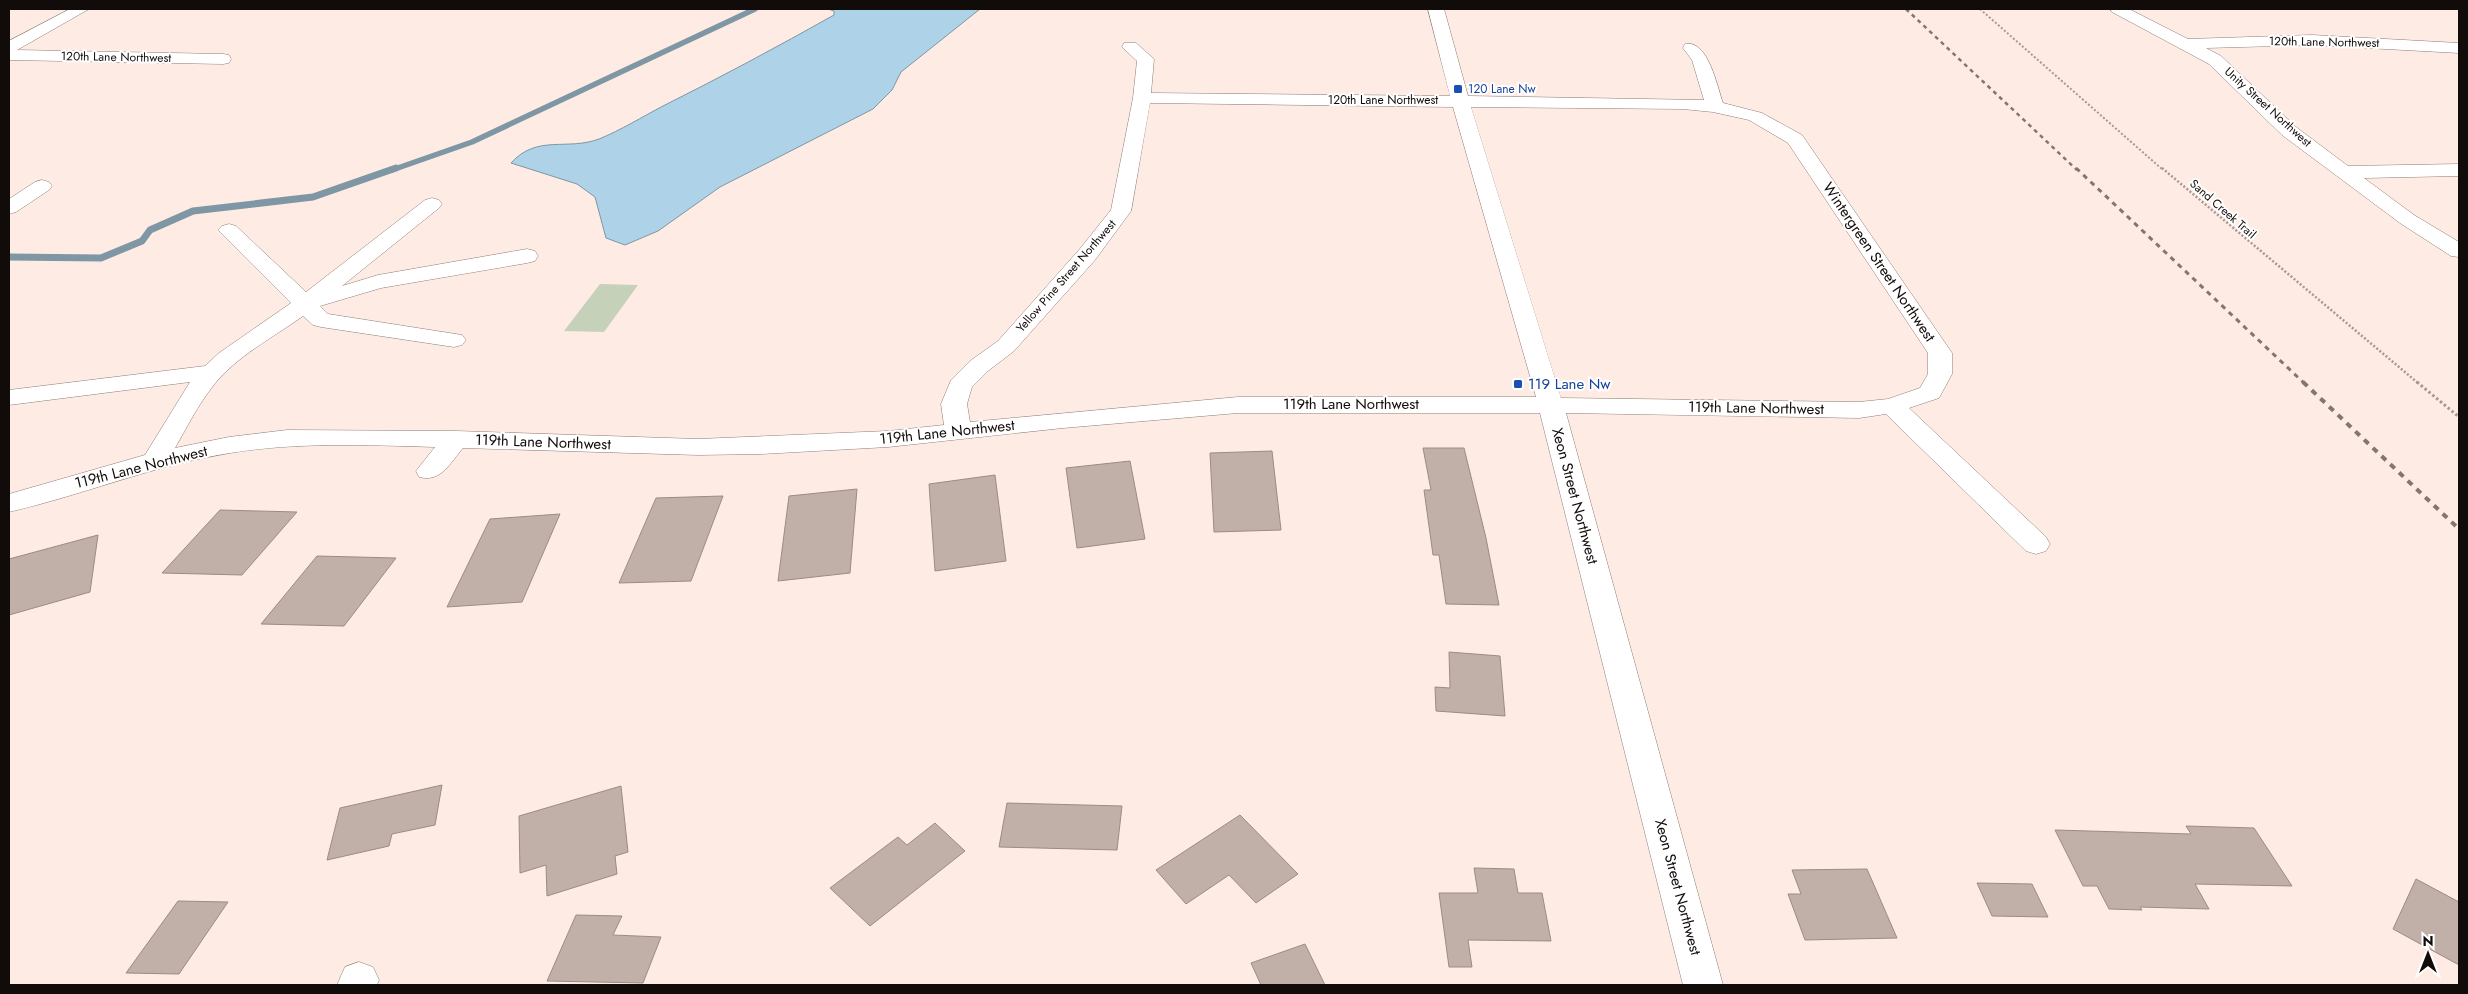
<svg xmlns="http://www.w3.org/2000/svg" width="2468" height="994" viewBox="0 0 2468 994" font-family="Jost,sans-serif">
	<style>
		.green { fill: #c5d1b8 }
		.water { fill: #aed2e7; stroke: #7f96a4 }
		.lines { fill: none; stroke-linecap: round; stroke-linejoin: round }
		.stream-far1 { stroke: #7f96a4; stroke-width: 5.5 }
		.stream { stroke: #7f96a4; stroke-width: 7 }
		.building { fill: #c1b0a8; stroke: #9c8b84 }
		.minor-casing { stroke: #8d7d76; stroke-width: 1 }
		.path-far2 { stroke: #a59892; stroke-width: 2; stroke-dasharray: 2 2; stroke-linecap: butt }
		.path-far1 { stroke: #a59892; stroke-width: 2.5; stroke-dasharray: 2 2; stroke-linecap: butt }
		.path { stroke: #a59892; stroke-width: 3; stroke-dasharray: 2.5 2.5; stroke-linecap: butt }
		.minor { fill: #fff; fill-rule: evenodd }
		.rail-far2 { stroke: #827671; stroke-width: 2.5; stroke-dasharray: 4 4; stroke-linecap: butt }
		.rail-far1 { stroke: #827671; stroke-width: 3; stroke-dasharray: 5 5; stroke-linecap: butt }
		.rail { stroke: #827671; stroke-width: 4; stroke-dasharray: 6 6; stroke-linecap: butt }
		.transit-dot { fill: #1a4fb4; stroke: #fff; stroke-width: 2 }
		.labels { text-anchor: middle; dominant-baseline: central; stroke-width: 4; stroke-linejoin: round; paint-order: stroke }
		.far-street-label { font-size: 12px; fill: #110b09; stroke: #fff }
		.far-transit-label { font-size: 12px; fill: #164399; stroke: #fff; text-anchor: start }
		.street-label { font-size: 15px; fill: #110b09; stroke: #fff }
		.transit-label { font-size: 15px; fill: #164399; stroke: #fff; text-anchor: start }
	</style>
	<rect width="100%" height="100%" fill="#feece4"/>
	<path class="green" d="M600,284L638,285L604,332L564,331Z"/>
	<path class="water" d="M828,9H980L901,72L892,90L873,109L720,187L658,231L625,245L606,238L595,197L577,184L511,163C537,134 567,151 599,139C621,130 642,117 663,106C721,77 777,47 834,15V11Z"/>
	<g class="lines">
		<path class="stream-far1" d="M392,170L472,142L755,9"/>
		<path class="stream" d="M9,257L101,258L142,241L150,230L193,211L313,197L396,168"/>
	</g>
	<g class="building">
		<path d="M1423,448H1464L1486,538L1499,605L1446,604L1439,555H1433L1424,490H1431Z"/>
		<path d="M1272,451L1281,530L1214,532L1210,453Z"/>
		<path d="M1130,461L1145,539L1077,548L1066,468Z"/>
		<path d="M995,475L1006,561L935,571L929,484Z"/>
		<path d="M857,489L850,573L778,581L789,496Z"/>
		<path d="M723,496L691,581L619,583L656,498Z"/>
		<path d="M220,510L297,512L242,575L162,573Z"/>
		<path d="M560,514L522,602L447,607L490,519Z"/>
		<path d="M98,535L90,592L9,615V559Z"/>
		<path d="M317,556L396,558L344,626L261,624Z"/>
		<path d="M1449,652L1500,656L1505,716L1436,711L1435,687L1450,688Z"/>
		<path d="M442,785L435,825L392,834L389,846L327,860L340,808Z"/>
		<path d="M621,786L628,852L615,856L617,874L547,896L546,865L520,873L519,816Z"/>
		<path d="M1007,803L1122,806L1117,850L999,847Z"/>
		<path d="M1240,815L1298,874L1256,903L1229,875L1186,904L1156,870Z"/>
		<path d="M935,823L965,851L870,926L830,888L898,837L907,845Z"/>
		<path d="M2186,826L2254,828L2292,886L2195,884L2209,909L2140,907L2142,910L2109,909L2097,886H2083L2055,830L2191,834Z"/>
		<path d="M1474,868L1514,869L1518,893H1542L1551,941L1468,940L1472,967H1449L1439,893H1478Z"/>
		<path d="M1867,869L1897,938L1805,940L1788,894H1801L1792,870Z"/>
		<path d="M2416,879L2459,902V965L2393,929Z"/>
		<path d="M1977,883L2032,884L2048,917L1992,916Z"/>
		<path d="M178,901L228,902L179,974L126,973Z"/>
		<path d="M576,915L622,916L613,935L661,937L643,983L547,981Z"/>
		<path d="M1305,944L1325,985H1261L1251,963Z"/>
	</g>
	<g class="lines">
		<defs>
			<g id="minor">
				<path d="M70,9H89L17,50L223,54L229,55L231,59L229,63L223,64L9,60V41Z"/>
				<path d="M1428,9H1444L1468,96L1704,100L1692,60L1683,48L1685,44C1708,39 1717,86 1723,103L1762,113L1802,135L1952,353V374L1939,398L1909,408L2046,537L2050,544L2046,551L2036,554L2026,551L1886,414L1859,418L1566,413L1723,985H1683L1540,413H1238L1063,428L888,447L761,454L698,455L463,448C450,463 441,483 419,477L416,471L435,447C367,445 297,442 230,453C154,465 83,495 9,512V494L145,455L190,382L9,405V390L205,366L219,353L291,303L218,230L222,226L229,224L236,226L306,292L425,200L432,198L439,200L442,204L439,208L342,286L378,275L527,249L535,251L538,256L535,261L527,263L381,288L320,306L328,314L462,335L466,340L462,345L454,347L321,327L313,325L303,316C274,337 235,357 213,386C198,405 187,427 175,448L229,437L287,430L456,431L698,439L888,431L944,425L941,404L951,380L970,361L998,341L1079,250L1111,210L1133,98L1137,61L1122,47L1124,43H1136L1154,59L1151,93L1450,96ZM1150,103L1453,107L1536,397H1238L970,422L967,404L972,387L988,371L1014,351L1095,260L1131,211ZM1471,107L1683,109L1713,112L1749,120L1788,143L1928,353V374L1920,388L1888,399L1859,402L1561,398Z"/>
				<path d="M2110,9H2129L2188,39L2312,35L2459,43V53L2312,45L2206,48L2221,56L2296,127L2348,166L2459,164V176L2364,178L2414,215L2459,242V257L2451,256L2400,223L2282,135L2209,64L2112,12Z"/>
				<path d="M42,180L49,182L52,186L49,190L16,212L9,214V199L35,182Z"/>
				<path d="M359,962L373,967L379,980L377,985H337L345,967Z"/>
			</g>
		</defs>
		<use href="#minor" class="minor-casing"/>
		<path class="path-far2" d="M1980,9L2163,170"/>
		<path class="path-far1" d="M2162,168L2418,383"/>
		<path class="path" d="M2417,382L2459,417"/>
		<use href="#minor" class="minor"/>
		<path class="rail-far2" d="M1906,9L2077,170"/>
		<path class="rail-far1" d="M2076,168L2304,383"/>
		<path class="rail" d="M2303,382L2459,529"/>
	</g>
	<g class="transit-dot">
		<rect x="1453" y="84" width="10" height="10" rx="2.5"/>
		<rect x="1513" y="379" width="10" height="10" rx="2.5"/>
	</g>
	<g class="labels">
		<g class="far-street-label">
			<text transform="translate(2324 42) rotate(1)">120th Lane Northwest</text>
			<text transform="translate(116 57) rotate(1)">120th Lane Northwest</text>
			<text x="1383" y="100">120th Lane Northwest</text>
			<text transform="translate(2268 107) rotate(42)">Unity Street Northwest</text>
			<text transform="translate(2223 209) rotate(41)">Sand Creek Trail</text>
			<text transform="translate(1066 276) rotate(-49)">Yellow Pine Street Northwest</text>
		</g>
		<g class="far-transit-label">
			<text x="1468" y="89">120 Lane Nw</text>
		</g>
		<g class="street-label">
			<text transform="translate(1879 262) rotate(56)">Wintergreen Street Northwest</text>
			<text x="1351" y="404">119th Lane Northwest</text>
			<text transform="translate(1756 408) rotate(1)">119th Lane Northwest</text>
			<text transform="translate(947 432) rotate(-6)">119th Lane Northwest</text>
			<text transform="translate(543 442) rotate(2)">119th Lane Northwest</text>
			<text transform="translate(141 467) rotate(-14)">119th Lane Northwest</text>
			<text transform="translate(1575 496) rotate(75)">Xeon Street Northwest</text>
			<text transform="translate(1678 887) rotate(75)">Xeon Street Northwest</text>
		</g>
		<g class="transit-label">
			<text x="1528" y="384">119 Lane Nw</text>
		</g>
	</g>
	<rect width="2468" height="994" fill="none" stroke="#110b09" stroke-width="20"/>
	<g transform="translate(2428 954)" stroke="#ffffff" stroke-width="4" paint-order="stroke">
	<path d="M0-4L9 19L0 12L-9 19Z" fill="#110b09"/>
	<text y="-8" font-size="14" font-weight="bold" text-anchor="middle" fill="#110b09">N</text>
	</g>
</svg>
